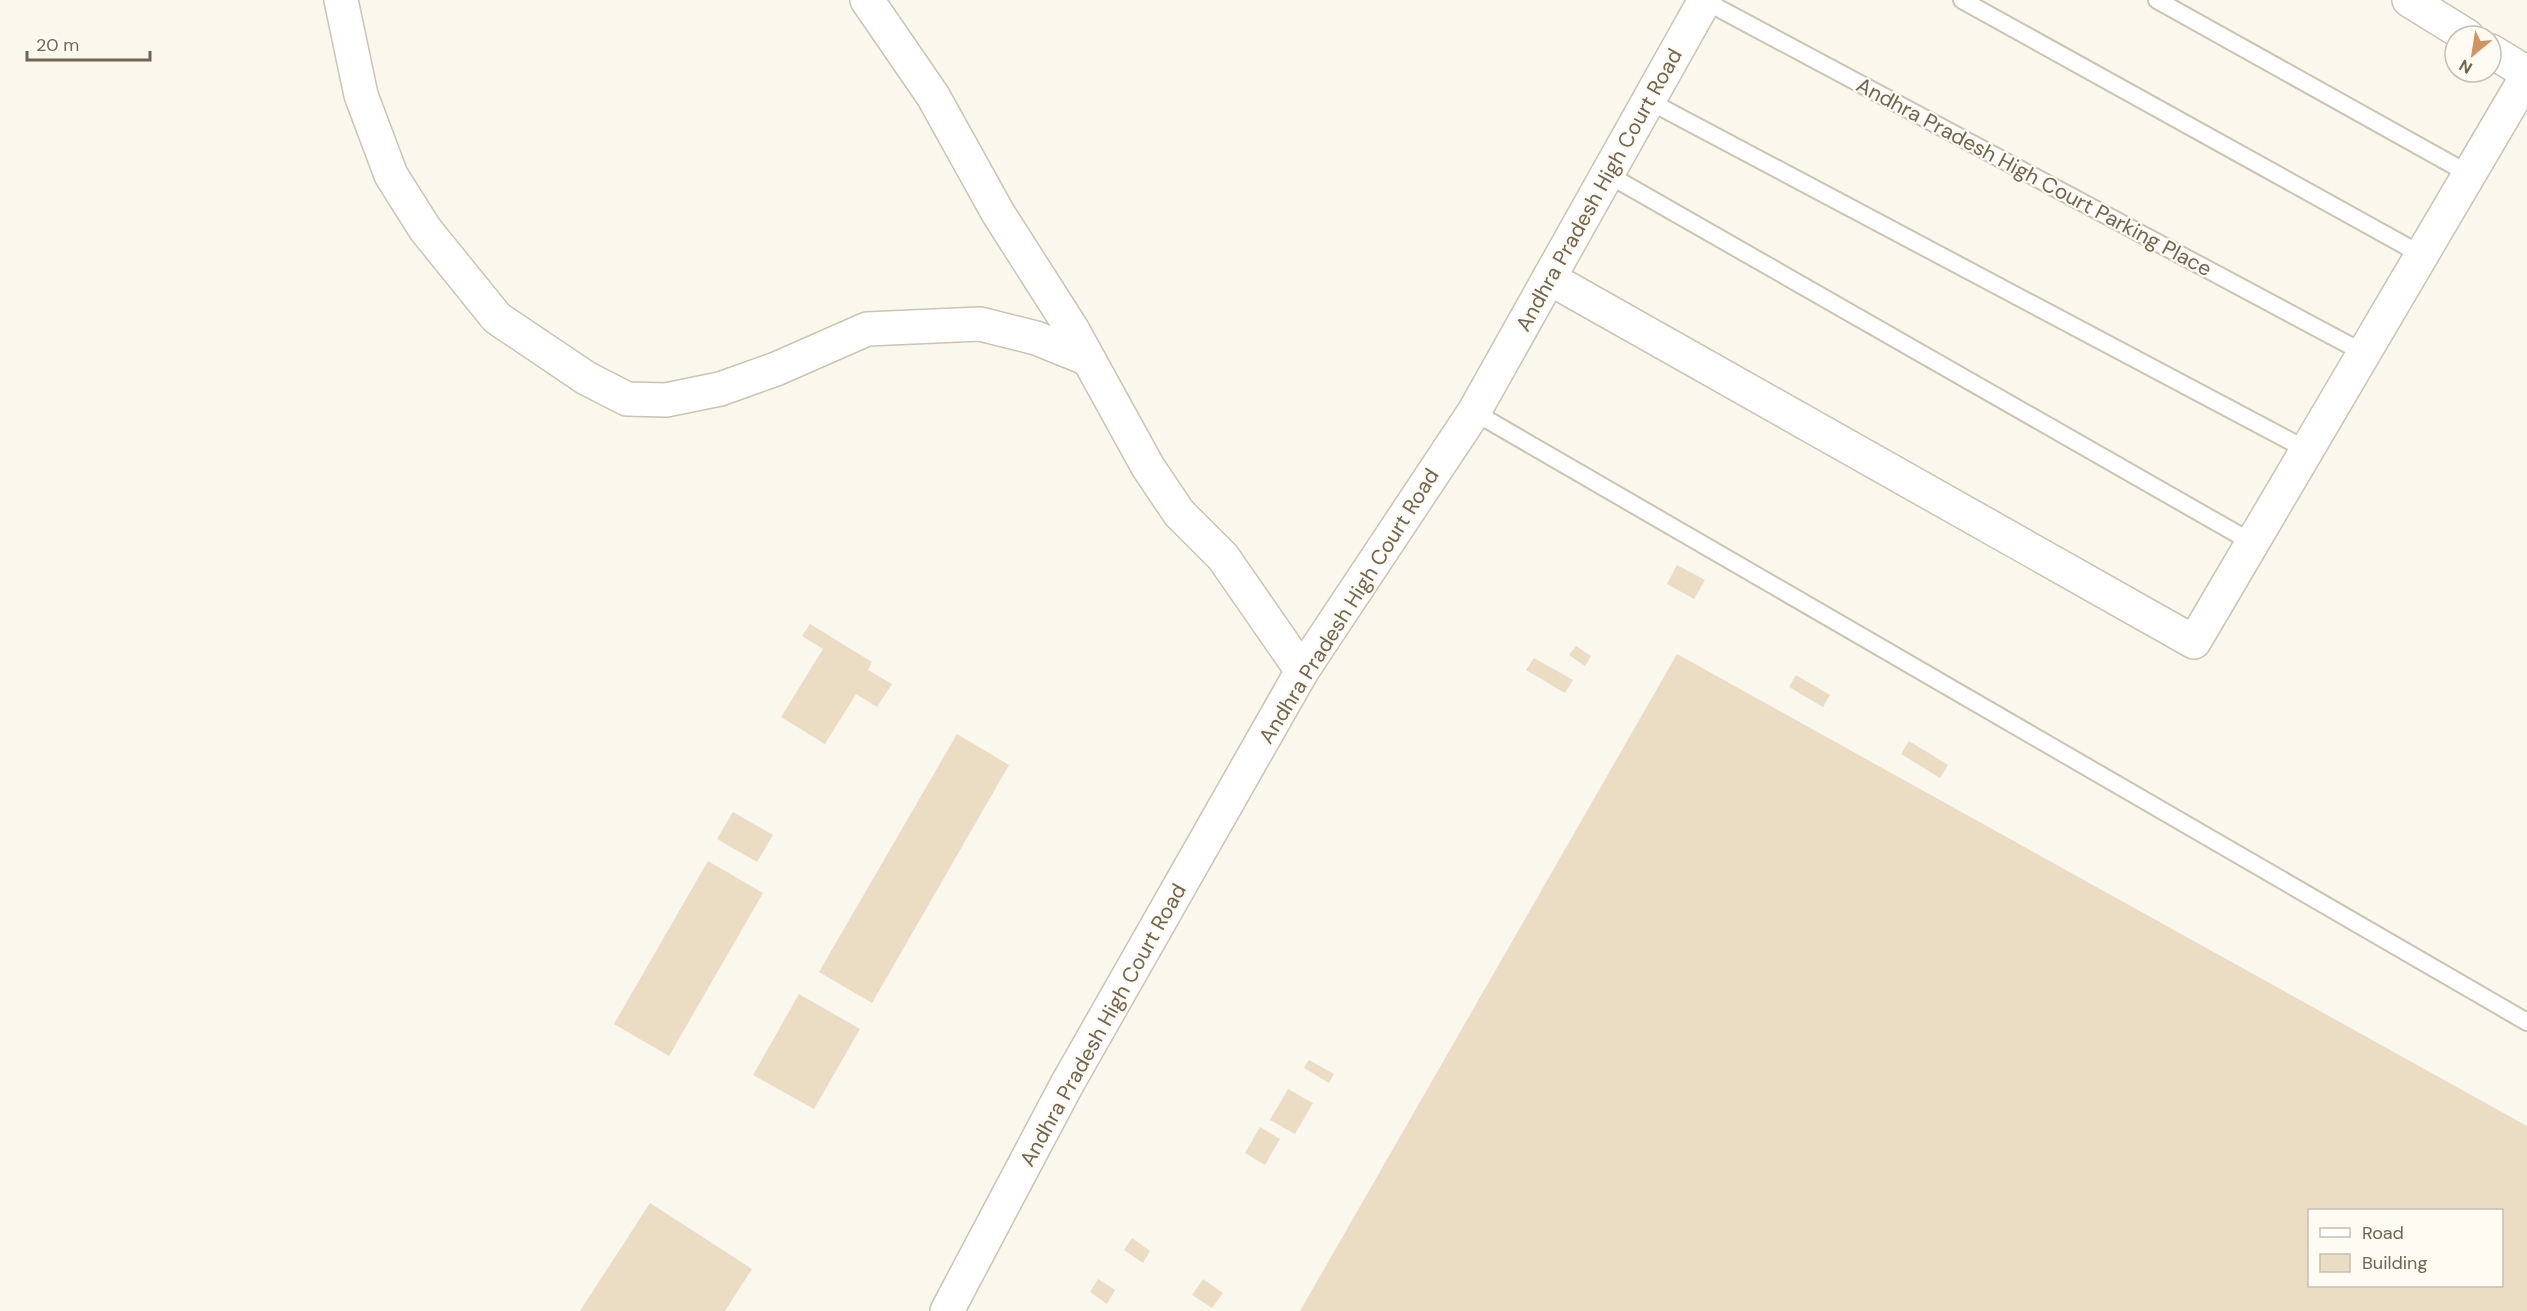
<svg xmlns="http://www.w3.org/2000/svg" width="2527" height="1311" viewBox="0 0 2527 1311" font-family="'DM Sans',sans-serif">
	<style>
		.building { fill: #ebdcc4; fill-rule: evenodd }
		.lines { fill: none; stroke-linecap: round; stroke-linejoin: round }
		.service-casing { stroke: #ccc3b2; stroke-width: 20 }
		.minor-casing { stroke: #ccc3b2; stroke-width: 36 }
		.tertiary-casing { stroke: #ccc3b2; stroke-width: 36 }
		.service { stroke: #fff; stroke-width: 16 }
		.minor { stroke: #fff; stroke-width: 33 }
		.tertiary { stroke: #fff; stroke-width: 33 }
		.labels { text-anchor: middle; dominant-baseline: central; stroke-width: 4.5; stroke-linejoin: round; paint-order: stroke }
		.street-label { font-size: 21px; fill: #736451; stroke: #fdfbf2 }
	</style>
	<rect width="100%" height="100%" fill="#faf8ec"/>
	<g class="building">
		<path d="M1677,565L1705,580L1694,599L1667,584Z"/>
		<path d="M810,624L872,662L868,670L892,684L877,707L856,694L825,744L781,717L823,649L802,636Z"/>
		<path d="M1576,646L1591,656L1585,666L1569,655Z"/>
		<path d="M1677,654L2527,1126V1311H1300ZM2310,1210H2502V1286H2310Z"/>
		<path d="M1534,658L1573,680L1565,693L1526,670Z"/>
		<path d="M1796,675L1830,695L1823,707L1789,687Z"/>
		<path d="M957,734L1009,765L872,1003L819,972Z"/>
		<path d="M1909,741L1948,765L1940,778L1901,754Z"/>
		<path d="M733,812L773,835L757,862L717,839Z"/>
		<path d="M708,861L763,893L669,1056L614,1024Z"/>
		<path d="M799,994L860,1029L814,1109L753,1075Z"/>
		<path d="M1309,1060L1334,1074L1329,1083L1304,1068Z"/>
		<path d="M1288,1089L1313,1103L1295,1134L1270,1120Z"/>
		<path d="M1260,1127L1280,1139L1265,1165L1245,1153Z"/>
		<path d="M650,1203L752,1269L725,1311H580Z"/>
		<path d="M1132,1238L1150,1251L1143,1263L1124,1250Z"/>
		<path d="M1098,1279L1115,1290L1107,1304L1090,1292Z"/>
		<path d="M1203,1279L1223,1293L1212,1308L1192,1295Z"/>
	</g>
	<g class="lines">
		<defs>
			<g id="service">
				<path d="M1962,0L2422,255"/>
				<path d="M2157,0L2469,174"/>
				<path d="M1705,1L2364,353"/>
				<path d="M1649,101L2307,450"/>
				<path d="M1607,174L2253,543"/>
				<path d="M1474,412L2527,1022"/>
			</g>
			<g id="minor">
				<path d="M341,0L361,95L391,175L425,229L497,318L586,378L627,399L666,400L720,389L776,369L867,329L980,324L1036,338L1088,359"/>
				<path d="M867,0L933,96L998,213L1072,329L1148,467L1179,513L1223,557L1302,671"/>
			</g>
			<g id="tertiary">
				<path d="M2409,0L2467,36"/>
				<path d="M2491,51L2527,73"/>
				<path d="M1549,278L2194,642L2527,76"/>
				<path d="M947,1311L1066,1086L1302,671L1474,412L1705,0"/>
			</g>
		</defs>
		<use href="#service" class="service-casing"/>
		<use href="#minor" class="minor-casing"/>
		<use href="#tertiary" class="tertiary-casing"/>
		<use href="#service" class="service"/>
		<use href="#minor" class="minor"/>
		<use href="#tertiary" class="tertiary"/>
	</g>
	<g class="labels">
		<g class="street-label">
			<text transform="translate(2034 177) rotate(28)">Andhra Pradesh High Court Parking Place</text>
			<text transform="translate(1599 190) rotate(-61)">Andhra Pradesh High Court Road</text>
			<text transform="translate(1349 606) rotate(-58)">Andhra Pradesh High Court Road</text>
			<text transform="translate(1103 1025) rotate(-61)">Andhra Pradesh High Court Road</text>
		</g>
	</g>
	<rect x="2308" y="1209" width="195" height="78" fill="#fdfbf2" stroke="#c6bfb2" stroke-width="1.5"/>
	<rect x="2320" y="1228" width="30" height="9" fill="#ffffff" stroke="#c6bfb2" stroke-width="1.5"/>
	<text x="2362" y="1239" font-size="18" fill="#736451">Road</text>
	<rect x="2320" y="1254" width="30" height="18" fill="#ebdcc4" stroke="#c6bfb2" stroke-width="1.5"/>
	<text x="2362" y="1269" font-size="18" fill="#736451">Building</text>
	<g transform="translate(2473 54) rotate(210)"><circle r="28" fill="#fdfbf2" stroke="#c6bfb2" stroke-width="1.5"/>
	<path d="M0-4.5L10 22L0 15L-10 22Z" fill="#d59361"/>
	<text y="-9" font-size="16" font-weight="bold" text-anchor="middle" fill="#736451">N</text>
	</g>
	<path d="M27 51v9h123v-9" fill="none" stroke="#736451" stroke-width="3"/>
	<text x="36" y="51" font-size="18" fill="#736451" stroke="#fdfbf2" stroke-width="4.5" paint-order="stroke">20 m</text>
</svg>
